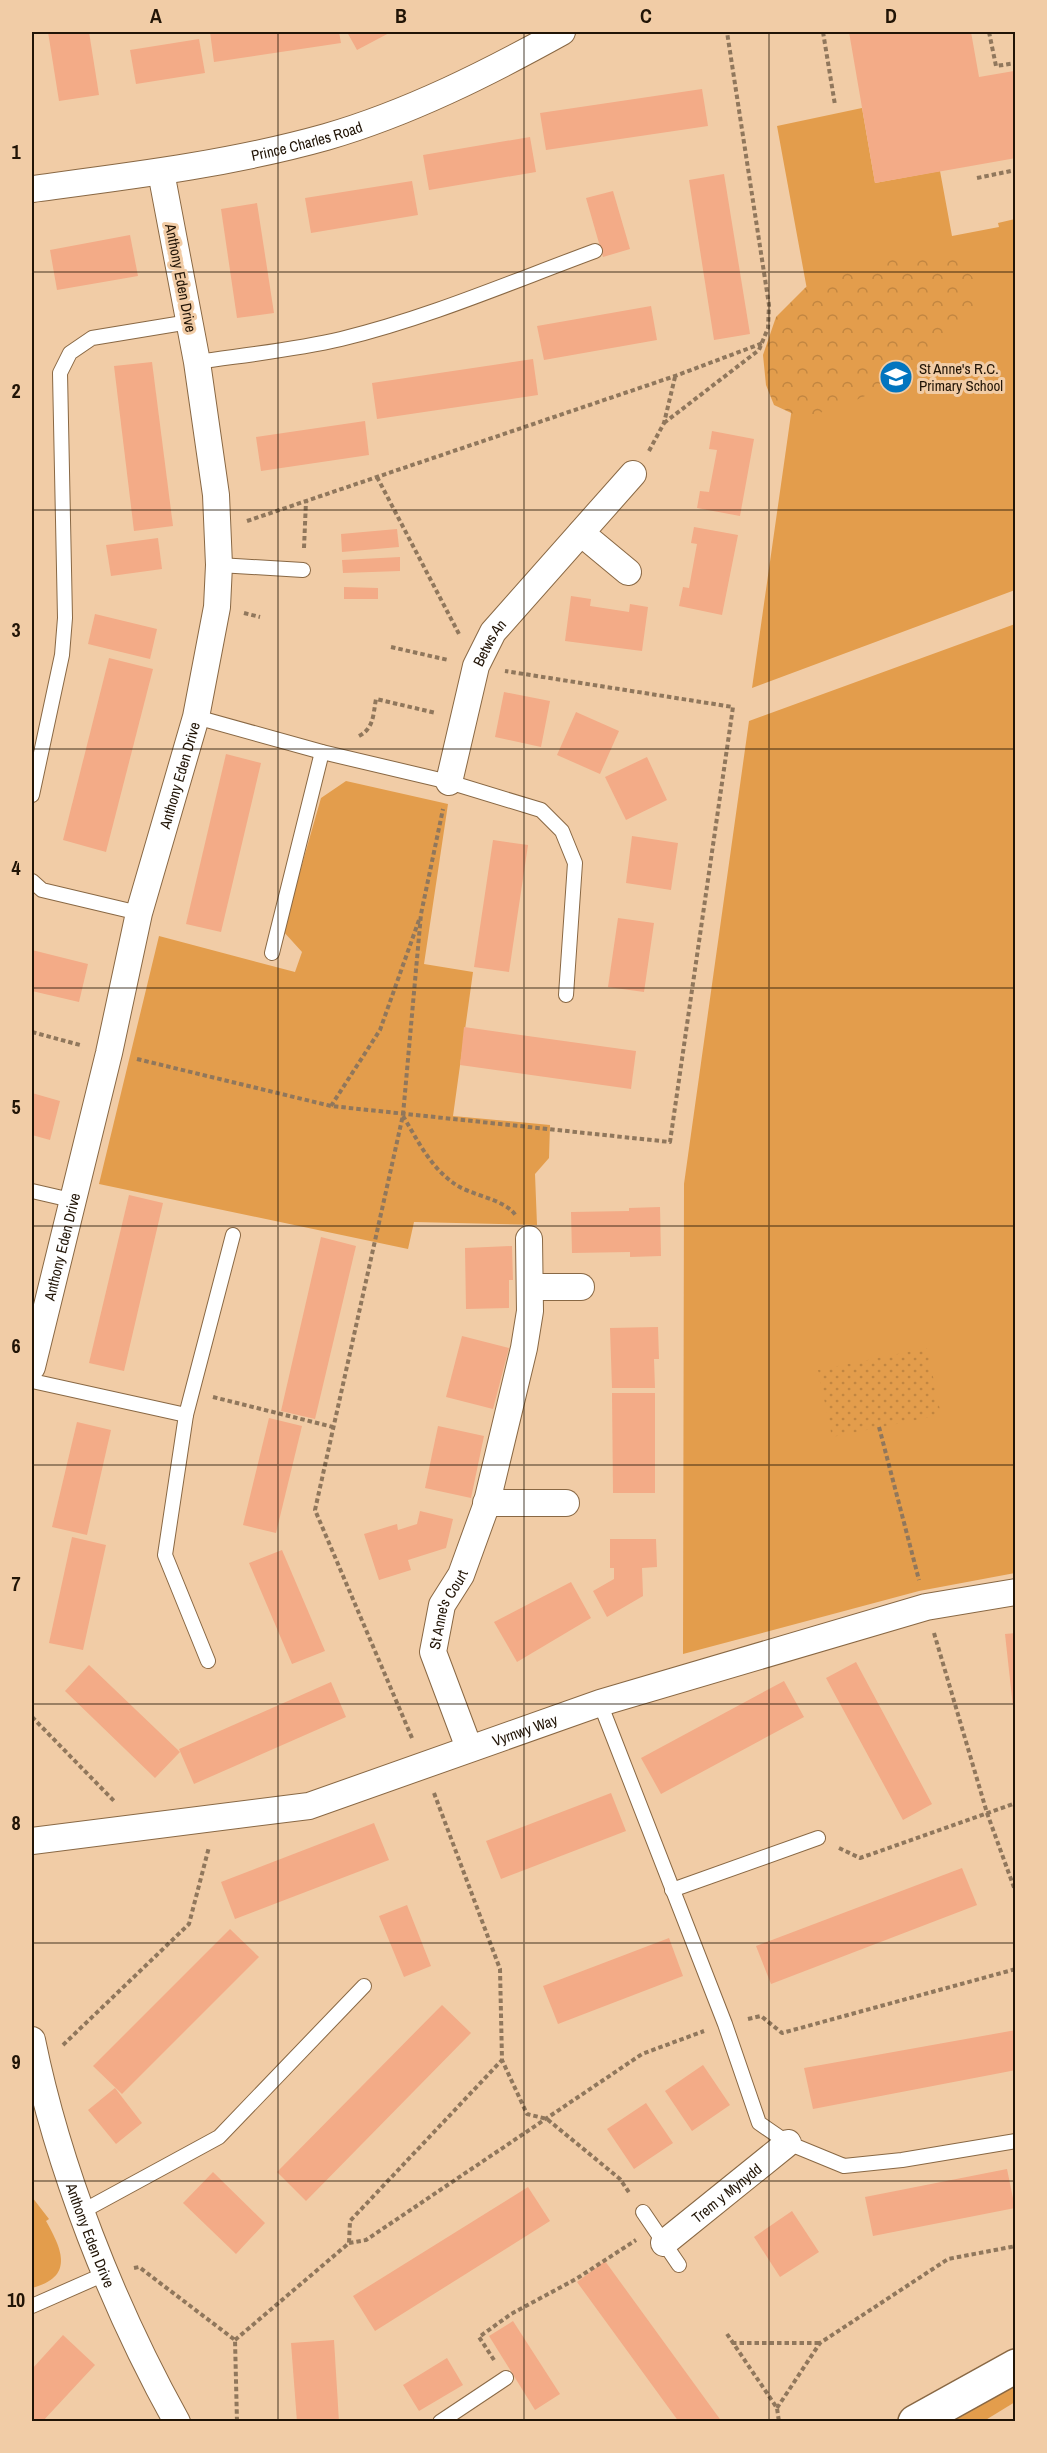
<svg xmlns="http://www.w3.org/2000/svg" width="1047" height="2453" viewBox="0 0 1047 2453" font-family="'Archivo Narrow',sans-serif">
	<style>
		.green { fill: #e39d4c }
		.forest { fill: url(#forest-crowns) }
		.park { fill: url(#park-dots) }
		.building { fill: #f3ab87 }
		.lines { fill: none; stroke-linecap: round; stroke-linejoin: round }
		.lane-casing { stroke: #896844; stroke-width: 16 }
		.street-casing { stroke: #896844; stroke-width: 28 }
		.secondary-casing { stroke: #896844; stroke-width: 36 }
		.path { stroke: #90775c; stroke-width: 4; stroke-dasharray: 4.5 3; stroke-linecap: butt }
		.lane { stroke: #fff; stroke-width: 14 }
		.street { stroke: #fff; stroke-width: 26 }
		.secondary { stroke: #fff; stroke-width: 33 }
		.grid { fill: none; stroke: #211406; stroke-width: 1.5; stroke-opacity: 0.55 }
		.labels { text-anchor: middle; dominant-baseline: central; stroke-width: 6; stroke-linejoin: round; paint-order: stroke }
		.street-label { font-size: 15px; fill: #211406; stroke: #f1cca6 }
		.poi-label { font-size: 15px; fill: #211406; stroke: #f1cca6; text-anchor: start }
		.neatline { fill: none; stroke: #211406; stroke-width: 2 }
		.grid-label { font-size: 20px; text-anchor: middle; font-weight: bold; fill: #211406 }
	</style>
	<defs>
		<pattern id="forest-crowns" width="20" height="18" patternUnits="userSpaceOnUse" patternTransform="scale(1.5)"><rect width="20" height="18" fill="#e39d4c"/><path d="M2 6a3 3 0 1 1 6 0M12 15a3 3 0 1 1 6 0" fill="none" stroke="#c28641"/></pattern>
		<pattern id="park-dots" width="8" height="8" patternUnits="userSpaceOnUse" patternTransform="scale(1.5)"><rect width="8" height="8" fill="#e39d4c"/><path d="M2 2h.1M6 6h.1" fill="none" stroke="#c28641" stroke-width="1.8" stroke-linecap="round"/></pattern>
	</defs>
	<rect width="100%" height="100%" fill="#f1cca6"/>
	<g class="green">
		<path d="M862,108L875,183L940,171L952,236L999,227L998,223L1015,219V590L752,688L808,295L777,126Z"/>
		<path d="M1015,624V1573L919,1591L683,1654L684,1184L749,721Z"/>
		<path d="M346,781L448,804L424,964L473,972L453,1116L550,1125L549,1158L535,1174L537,1225L414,1222L408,1249L99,1184L159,936L295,972L302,952L283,931L321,798Z"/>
		<path d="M32,2197L49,2219L46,2221C63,2251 74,2277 32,2288Z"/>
		<path d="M1015,2386V2402L984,2421L948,2422Z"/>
	</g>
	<path class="forest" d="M950,253L977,282L973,317L952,338L898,381L843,406L802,418L774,405L766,385L763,355L776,317L806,287L904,254Z"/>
	<path class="park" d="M927,1348L941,1415L832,1437L818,1370Z"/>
	<g class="building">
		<path d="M48,32H89L99,95L59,101Z"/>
		<path d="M210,32H339L341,43L214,62Z"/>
		<path d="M347,32H391L357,50Z"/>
		<path d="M849,32H971L979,77L1014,71L1016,158L875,183Z"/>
		<path d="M199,39L205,73L136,84L130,50Z"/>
		<path d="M702,89L708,126L546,150L540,113Z"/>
		<path d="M530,137L536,172L429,190L423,155Z"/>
		<path d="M724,174L750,334L714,340L689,180Z"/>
		<path d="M412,181L418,215L311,233L305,198Z"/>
		<path d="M613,191L630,249L603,257L586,198Z"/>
		<path d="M257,203L274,313L237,318L221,209Z"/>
		<path d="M130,235L138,276L57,290L50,250Z"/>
		<path d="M651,306L657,340L544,360L537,326Z"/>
		<path d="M533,359L538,395L377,419L372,383Z"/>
		<path d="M152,362L173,526L134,531L114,366Z"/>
		<path d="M365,421L369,455L261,471L256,437Z"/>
		<path d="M712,431L754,439L740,516L697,508L700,491L709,492L717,450L709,449Z"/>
		<path d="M694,527L738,535L722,615L679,606L683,587L689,588L697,544L691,543Z"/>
		<path d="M397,529L399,547L342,552L341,534Z"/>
		<path d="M158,538L162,569L111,576L106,545Z"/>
		<path d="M400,557V571L343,573L342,560Z"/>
		<path d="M344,587L378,588V599H344Z"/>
		<path d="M571,596L591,599L590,606L629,612L630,604L648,607L642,651L565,641Z"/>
		<path d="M95,614L157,629L150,659L88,644Z"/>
		<path d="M109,658L153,669L106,852L63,840Z"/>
		<path d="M504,692L550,701L541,747L495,737Z"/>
		<path d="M576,712L619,731L600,774L557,755Z"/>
		<path d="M226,754L261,763L221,932L186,924Z"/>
		<path d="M647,757L667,800L626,820L605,777Z"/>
		<path d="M632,836L678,843L671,890L626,883Z"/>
		<path d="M493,840L528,845L509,972L474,967Z"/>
		<path d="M618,918L654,923L644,992L608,987Z"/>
		<path d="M32,950L88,964L79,1002L32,991Z"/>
		<path d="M464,1027L636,1051L631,1089L460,1065Z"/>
		<path d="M32,1093L60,1101L50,1140L32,1135Z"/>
		<path d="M129,1195L163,1203L124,1371L89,1363Z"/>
		<path d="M660,1207L661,1256L630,1257V1252L572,1253L571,1212L629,1211V1208Z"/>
		<path d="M321,1237L356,1246L315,1419L281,1411Z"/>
		<path d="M512,1246L513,1280H509V1308L466,1309L465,1248Z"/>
		<path d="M658,1327L659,1359H654L655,1388H612L610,1328Z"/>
		<path d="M462,1336L509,1348L493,1409L446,1397Z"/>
		<path d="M612,1393H655V1493H613Z"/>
		<path d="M269,1418L302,1426L276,1533L243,1525Z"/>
		<path d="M77,1422L111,1430L87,1535L52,1527Z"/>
		<path d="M438,1426L484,1436L471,1498L425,1488Z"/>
		<path d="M420,1511L453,1519L446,1548L408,1560L411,1570L379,1580L364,1534L397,1524L398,1530L417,1524Z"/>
		<path d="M72,1537L106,1545L83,1650L49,1643Z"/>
		<path d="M610,1539H656L657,1567L642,1568L643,1596L607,1617L593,1591L614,1579V1568H610Z"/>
		<path d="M282,1550L325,1651L292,1664L249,1563Z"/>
		<path d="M571,1582L591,1618L517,1662L494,1622Z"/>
		<path d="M1016,1633V1716H1014L1005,1634Z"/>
		<path d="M856,1662L932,1804L903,1820L826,1678Z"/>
		<path d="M89,1665L180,1752L155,1778L65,1691Z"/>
		<path d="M784,1681L804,1717L661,1794L641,1758Z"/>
		<path d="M331,1682L346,1717L194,1784L179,1749Z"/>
		<path d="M611,1793L626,1831L501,1879L486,1841Z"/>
		<path d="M374,1823L389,1860L235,1919L221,1882Z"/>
		<path d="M962,1868L977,1905L771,1984L756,1946Z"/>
		<path d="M407,1905L431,1966L404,1977L379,1916Z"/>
		<path d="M230,1929L259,1957L122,2094L93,2066Z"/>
		<path d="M669,1938L683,1976L558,2024L543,1986Z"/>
		<path d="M442,2005L471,2033L306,2201L277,2172Z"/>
		<path d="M1016,2030V2070L813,2109L804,2068Z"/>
		<path d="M703,2065L730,2105L692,2131L665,2091Z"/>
		<path d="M115,2088L142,2123L116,2144L88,2110Z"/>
		<path d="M646,2103L673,2143L634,2169L607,2129Z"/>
		<path d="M1007,2169L1015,2208L873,2236L865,2197Z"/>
		<path d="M213,2172L265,2223L236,2254L183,2203Z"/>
		<path d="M528,2187L550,2221L375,2331L353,2296Z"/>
		<path d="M792,2211L819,2252L780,2277L754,2237Z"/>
		<path d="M605,2261L722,2422H679L577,2282Z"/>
		<path d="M513,2321L560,2394L535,2410L489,2336Z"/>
		<path d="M63,2335L95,2365L42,2422H32V2369Z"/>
		<path d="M334,2340L339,2422H297L291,2343Z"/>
		<path d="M447,2358L463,2385L419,2411L403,2385Z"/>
	</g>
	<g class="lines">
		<defs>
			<g id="lane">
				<path d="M197,362C245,355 294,350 341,339C428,318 511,282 595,251"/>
				<path d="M219,565L303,570"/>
				<path d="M196,717L322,752L449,782L541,810L562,831L575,863L566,995"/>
				<path d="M32,795L62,655L65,618L60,373L70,353L92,338L189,322"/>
				<path d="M32,881L42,890L139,913"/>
				<path d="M272,953L322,752"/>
				<path d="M32,1191L71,1200"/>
				<path d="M32,1381L186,1415"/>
				<path d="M208,1661L165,1555L186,1415L233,1235"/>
				<path d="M600,1703L725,2024L759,2123L788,2143L844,2166L902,2160L1016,2141"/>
				<path d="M672,1890L818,1838"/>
				<path d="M83,2211L219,2137L364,1986"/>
				<path d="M643,2212L679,2265"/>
				<path d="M32,2306L107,2273"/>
				<path d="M440,2422L506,2378"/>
			</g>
			<g id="street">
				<path id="s1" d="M32,189C130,176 230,164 326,137C409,113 488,73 562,32"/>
				<path d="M581,533L628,572"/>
				<path id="s2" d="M449,782L476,666L493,632L633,474"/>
				<path d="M530,1287H581"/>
				<path id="s3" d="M32,1367L109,1053L139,913L196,717L217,607L219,565L216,495L197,362L161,172"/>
				<path d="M486,1503H566"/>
				<path id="s4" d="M469,1748L433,1652L442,1605L461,1575L486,1506L524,1348L530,1311L529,1239"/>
				<path id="s5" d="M32,1841L309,1806L600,1703L926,1607L1016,1592"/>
				<path id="s6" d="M32,2040C58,2168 113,2307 177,2422"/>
				<path id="s7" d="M664,2243L788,2143"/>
			</g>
			<path id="secondary" d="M915,2422L1016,2366"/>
		</defs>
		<use href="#lane" class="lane-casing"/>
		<use href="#street" class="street-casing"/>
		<use href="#secondary" class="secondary-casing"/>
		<g class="path">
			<path d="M823,32L835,105"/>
			<path d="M989,32L996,66L1016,63"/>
			<path d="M977,178L1016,170"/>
			<path d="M664,423L759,350L768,328L769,305L727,32"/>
			<path d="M649,451L664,423L675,377"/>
			<path d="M377,477L459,634"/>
			<path d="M247,521L675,376L763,343"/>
			<path d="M304,548L306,501"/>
			<path d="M244,613L260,617"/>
			<path d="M391,647L448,660"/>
			<path d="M359,736C374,728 373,715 376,699L436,713"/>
			<path d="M32,1032L80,1045"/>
			<path d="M137,1059L331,1106L670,1142L733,707L505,671"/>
			<path d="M331,1106L380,1030L419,920"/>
			<path d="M403,1116C417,1139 429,1165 452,1182C469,1196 505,1198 516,1216"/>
			<path d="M213,1397L333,1427"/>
			<path d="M879,1427L919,1580"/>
			<path d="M934,1633L987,1813L1016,1893"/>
			<path d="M32,1717L115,1802"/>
			<path d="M412,1738L315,1510L403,1115L421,914L443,809"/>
			<path d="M434,1793L500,1969L502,2060L527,2114L547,2119L620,2179L630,2194"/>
			<path d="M839,1848L860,1858L1016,1803"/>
			<path d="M748,2019L761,2016L782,2033L1016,1969"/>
			<path d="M63,2045L189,1924L209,1847"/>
			<path d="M349,2243L366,2240L642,2054L704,2031"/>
			<path d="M134,2268L139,2267L235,2340L237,2422"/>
			<path d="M727,2334L777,2408L779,2422"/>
			<path d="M235,2340L349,2243L350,2221L502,2060"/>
			<path d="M732,2343H819"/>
			<path d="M494,2360L479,2337L511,2314L576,2279L636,2240"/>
			<path d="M777,2408L820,2343L948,2259L1016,2246"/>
		</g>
		<use href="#lane" class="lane"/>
		<use href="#street" class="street"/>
		<use href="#secondary" class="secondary"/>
	</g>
	<path class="grid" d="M278,32V2422M524,32V2422M769,32V2422M32,272H1016M32,510H1016M32,749H1016M32,988H1016M32,1226H1016M32,1465H1016M32,1704H1016M32,1943H1016M32,2181H1016"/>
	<defs>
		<symbol id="school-disc" viewBox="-11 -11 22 22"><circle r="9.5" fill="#0275bf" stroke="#f1cca6"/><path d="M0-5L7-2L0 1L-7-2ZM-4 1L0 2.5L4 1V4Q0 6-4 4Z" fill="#fff"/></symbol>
	</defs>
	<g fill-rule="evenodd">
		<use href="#school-disc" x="877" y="358" width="38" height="38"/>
	</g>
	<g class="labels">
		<g class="street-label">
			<text stroke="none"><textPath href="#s1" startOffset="279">Prince Charles Road</textPath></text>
			<text transform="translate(181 278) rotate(79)">Anthony Eden Drive</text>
			<text stroke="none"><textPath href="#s2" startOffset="146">Betws An</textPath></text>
			<text stroke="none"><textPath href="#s3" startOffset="610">Anthony Eden Drive</textPath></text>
			<text stroke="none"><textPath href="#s3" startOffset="124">Anthony Eden Drive</textPath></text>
			<text stroke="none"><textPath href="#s4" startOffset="148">St Anne's Court</textPath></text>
			<text stroke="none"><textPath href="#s5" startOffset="508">Vyrnwy Way</textPath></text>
			<text stroke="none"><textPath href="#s7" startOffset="80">Trem y Mynydd</textPath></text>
			<text stroke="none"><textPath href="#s6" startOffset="204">Anthony Eden Drive</textPath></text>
		</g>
		<g class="poi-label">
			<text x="919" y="368">St Anne's R.C.<tspan x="919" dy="17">Primary School</tspan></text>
		</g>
	</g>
	<rect width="1047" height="2453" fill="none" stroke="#f1cca6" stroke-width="66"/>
	<rect x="33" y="33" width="981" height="2387" class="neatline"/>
	<g class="grid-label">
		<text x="156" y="23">A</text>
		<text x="401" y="23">B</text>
		<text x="646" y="23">C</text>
		<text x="891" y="23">D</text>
		<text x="16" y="159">1</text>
		<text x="16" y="398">2</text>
		<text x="16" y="637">3</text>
		<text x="16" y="875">4</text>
		<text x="16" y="1114">5</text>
		<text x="16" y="1353">6</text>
		<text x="16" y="1591">7</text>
		<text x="16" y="1830">8</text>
		<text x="16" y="2069">9</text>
		<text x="16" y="2307">10</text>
	</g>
</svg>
